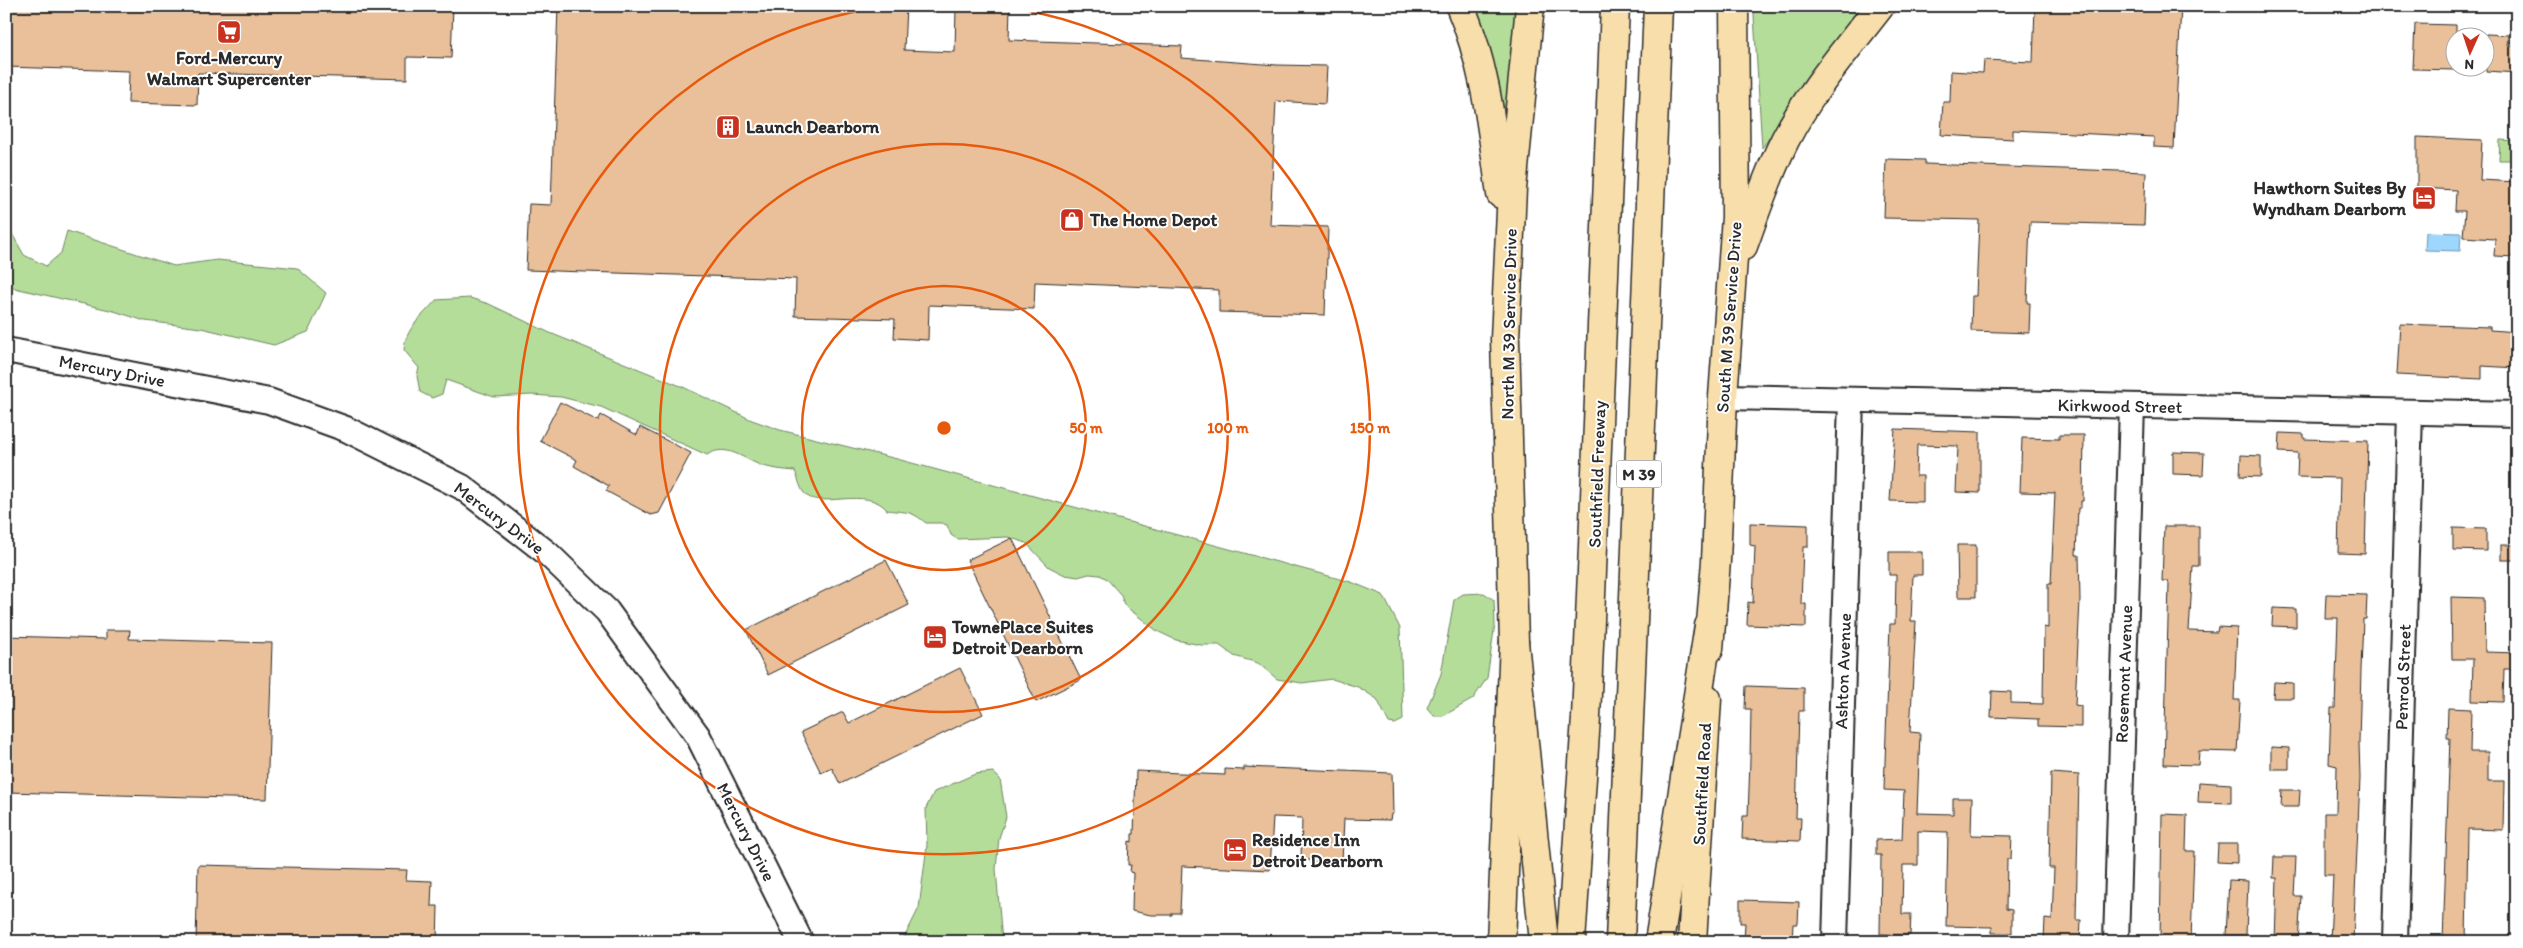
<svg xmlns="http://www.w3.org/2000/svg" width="2523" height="948" viewBox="0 0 2523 948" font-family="Itim,sans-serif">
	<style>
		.green { fill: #b4dd9a; stroke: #708462 }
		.water { fill: #9dd7fd; stroke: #6f92a9 }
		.building { fill: #e9c099; stroke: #2b2b2b }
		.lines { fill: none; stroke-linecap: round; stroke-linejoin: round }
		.minor-casing { stroke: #2b2b2b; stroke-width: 28 }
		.major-casing { stroke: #2b2b2b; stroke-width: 31 }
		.highway-casing { stroke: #2b2b2b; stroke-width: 31 }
		.minor { stroke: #fff; stroke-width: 24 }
		.major { stroke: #f8deab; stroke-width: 28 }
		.highway { stroke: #f8deab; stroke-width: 28 }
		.ring { fill: none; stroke: #e8590c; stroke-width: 2.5 }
		.labels { text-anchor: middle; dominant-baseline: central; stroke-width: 4; stroke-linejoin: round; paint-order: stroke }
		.shield { fill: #fff; stroke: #6b6b6b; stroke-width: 1 }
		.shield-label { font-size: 16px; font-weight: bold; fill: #2b2b2b }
		.poi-label { font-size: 18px; font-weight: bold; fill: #2b2b2b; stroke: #fff; text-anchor: start }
		.street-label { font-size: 18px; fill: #2b2b2b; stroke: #fff }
		.centre { fill: #e8590c; stroke: #fff; stroke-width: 2.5 }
		.ring-label { font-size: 15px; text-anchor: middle; font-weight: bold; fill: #e8590c; stroke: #fff; stroke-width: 4; stroke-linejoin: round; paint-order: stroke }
	</style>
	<rect width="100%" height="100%" fill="#fff"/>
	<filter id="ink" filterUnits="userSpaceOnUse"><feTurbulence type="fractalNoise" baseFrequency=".02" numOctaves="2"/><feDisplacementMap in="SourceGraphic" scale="10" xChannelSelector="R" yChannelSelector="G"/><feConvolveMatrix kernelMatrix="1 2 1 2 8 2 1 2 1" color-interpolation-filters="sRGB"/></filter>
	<g filter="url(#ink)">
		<g class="green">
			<path d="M1465,6H1516L1507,118L1500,119Z"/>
			<path d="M1754,6H1865L1762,148L1754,16Z"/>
			<path d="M2500,140L2517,141V160H2499Z"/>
			<path d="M6,223L24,255L46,266L61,253L67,231L174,266L217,260L297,268L326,293L308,332L274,345L201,328L145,321L114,311L6,286Z"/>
			<path d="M470,298L489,304L550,333L683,387L752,420L780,430L897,459L1351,582L1383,595L1400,628L1403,720L1395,724L1389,723L1377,699L1358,687L1332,679L1302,683L1277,679L1258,663L1234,656L1219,645H1201L1176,640L1157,631L1124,605L1121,595L1107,579L1100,575L1089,574L1078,577L1065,575L1049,567L1026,543L1008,537L957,539L951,535L947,525L941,523H926C910,510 908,513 887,510C867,485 817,511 804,493C800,488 798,478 795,471C784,470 774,469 763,466C744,460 727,442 707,455L601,407L561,397L532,395L494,397L446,380L442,394L432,398L420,392L417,376L419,368L404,350C405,328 423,316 436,300Z"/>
			<path d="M1484,593L1494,600L1495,624L1487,678L1473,699L1443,716H1434L1427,708L1441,674L1454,600L1463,594Z"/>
			<path d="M993,772L1000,779L1006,817L999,838L996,869L1002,942H902L919,908L927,845L926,808L934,792L975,774Z"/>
		</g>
		<path class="water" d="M2426,232L2461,233L2460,251L2425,250Z"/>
		<g class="building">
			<path d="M6,6H453L451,58L407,57V79L198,73L197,105L128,103L129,71L6,67Z"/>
			<path d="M558,6H906L904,50L955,52L956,6H1010L1009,40L1182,46L1181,58L1277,65L1327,66L1325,104L1276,101L1270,225L1328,227L1325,315L1219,312V290L1035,282L1034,309L929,305L928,340L894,338L895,319L795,316L796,279L526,270L529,204L551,205Z"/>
			<path d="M2035,6H2181L2174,148L2154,147V137L2013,130V139L1941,135L1943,102H1950L1951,71L1983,73L1984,60L2033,62Z"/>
			<path d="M2415,24L2456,25V70L2413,69Z"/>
			<path d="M2486,34L2509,35L2508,46H2517V73L2486,71Z"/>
			<path d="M2417,137L2482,140L2480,180L2517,182V257L2494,256L2495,239L2463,237L2465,211H2455L2456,190L2417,188Z"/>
			<path d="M1886,159L1925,160V164L2146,172L2144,225L2030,222L2027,303H2030L2029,333L1971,331L1972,296H1976L1979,220L1884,218Z"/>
			<path d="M2400,324L2490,327V330L2517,332V368L2482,366V379L2397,375Z"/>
			<path d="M560,402L598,421L601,415L637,435L640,427L691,453L659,513L651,515L606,491L609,486L574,466L577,460L540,441Z"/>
			<path d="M1895,429L1980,432V493L1956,492L1958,446L1917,445L1916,476H1923V502L1890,501Z"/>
			<path d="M2280,433L2304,434V439L2368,441L2365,554L2338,553L2340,478L2297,477L2298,453L2279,452Z"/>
			<path d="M2059,435H2084L2083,501H2081V508H2078L2076,555H2079L2080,600L2075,705L2081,706V727L2038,726V719L1991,717L1992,691L2011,692V703L2043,704L2044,627L2048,628V584H2051L2055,493L2020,492L2022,438L2059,439Z"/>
			<path d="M2173,452L2204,453L2203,475L2173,474Z"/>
			<path d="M2241,455L2261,456V477L2240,476Z"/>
			<path d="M1750,523L1808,525V547H1803L1801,604H1806V627L1747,625L1748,602L1753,603L1755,546L1750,545Z"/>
			<path d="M2164,526H2199V566H2193L2189,631L2217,632L2218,627L2237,628L2234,700H2240L2237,752L2199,751L2198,765L2164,764L2169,584L2168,581H2162Z"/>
			<path d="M2453,528L2486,529V551L2453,550Z"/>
			<path d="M1012,538L1081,680L1036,702L967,560Z"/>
			<path d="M1957,545H1976V597H1958Z"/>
			<rect x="2501" y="545" width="16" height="15"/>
			<path d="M1889,552H1922V575H1913L1911,621H1916L1910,732L1920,733L1917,813L1953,814V798H1972L1971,835L2012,836L2011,859H2007L2006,909L2012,910V933H1992V927L1946,926L1948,832L1918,831V865H1903L1902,914H1911L1910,935L1880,934L1881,855H1876V840L1902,839L1904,791L1884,790L1890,624H1895L1896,575H1889Z"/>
			<path d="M886,560L909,605L768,675L746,630Z"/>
			<path d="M2326,594L2367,595L2366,619H2363L2361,670L2359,742L2360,778L2353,942H2330L2333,875H2324V813H2336L2337,766L2329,764L2331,708H2335L2338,618H2325Z"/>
			<path d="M2451,597L2484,598L2485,652L2517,653V669H2504L2503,702L2472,701L2473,659H2452Z"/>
			<path d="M2273,608L2296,609V627L2272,626Z"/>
			<path d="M106,630H130L129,639L272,643L267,799L6,792V636L106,639Z"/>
			<path d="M960,668L983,714L840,784L832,768L821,773L801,732L843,712L849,723Z"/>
			<path d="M2274,682L2293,683V698H2273Z"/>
			<path d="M1746,686L1804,688V711H1799L1796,818H1801L1800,841L1742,839L1743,816H1748L1750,760L1751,709H1745Z"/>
			<path d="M2448,708L2471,709L2470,752H2488V781H2504L2503,830L2468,829L2466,942H2443L2450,738H2447Z"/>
			<path d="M2271,747L2289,748V769H2271Z"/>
			<path d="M1244,767L1392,773L1393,814H1391L1390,820L1344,819L1342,861L1326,860V863H1310V860H1301L1302,818L1273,817L1270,870L1182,866L1180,913H1172V915H1151L1132,911L1133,873L1130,872L1131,865H1128L1129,841L1132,842V834H1134L1136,771L1225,775V769L1244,770Z"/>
			<path d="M2051,773L2079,775L2076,920H2081L2080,941H2044L2045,919L2052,920L2054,868H2049Z"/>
			<path d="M2199,782L2231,784V803L2198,802Z"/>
			<path d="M2282,790H2300L2299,807H2281Z"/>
			<path d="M2162,814L2187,815L2186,851H2194L2191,942H2160Z"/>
			<path d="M2218,844H2237V863L2217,862Z"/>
			<path d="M2274,857H2296L2294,896H2301L2298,942H2275L2277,878H2273Z"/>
			<path d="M198,865L407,870L406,880L432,881L431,906H438L437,942H196Z"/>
			<path d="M2229,880L2248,881L2246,935H2226Z"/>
			<path d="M1740,900L1799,902L1798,924H1793L1792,942H1744L1745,923H1740Z"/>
		</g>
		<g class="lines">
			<defs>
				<g id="minor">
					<path d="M6,350L269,401L346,429L462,487L547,553L607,611L698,736L801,942"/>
					<path d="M1723,397L2517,414"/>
					<path d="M1835,942L1851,400"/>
					<path d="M2116,942L2132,406"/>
					<path d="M2395,942L2410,412"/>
				</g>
				<g id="major">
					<path d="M1460,6C1486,66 1492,130 1501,194"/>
					<path d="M1743,246C1756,210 1768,174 1785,140C1810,91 1847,49 1880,6"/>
					<path d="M1709,649L1716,561L1723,397L1736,217L1734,6"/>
					<path d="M1501,942L1514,642L1505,339L1512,189L1530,6"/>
					<path d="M1692,942L1707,699"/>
				</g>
				<g id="highway">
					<path d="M1514,642L1544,942"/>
					<path d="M1571,942L1586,718L1615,6"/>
					<path d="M1620,942L1658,6"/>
					<path d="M1659,942L1709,626"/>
				</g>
			</defs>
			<use href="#minor" class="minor-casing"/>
			<use href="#major" class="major-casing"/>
			<use href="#highway" class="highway-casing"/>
			<use href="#minor" class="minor"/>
			<use href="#major" class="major"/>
			<use href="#highway" class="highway"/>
		</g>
	</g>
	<g class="ring">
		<circle cx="944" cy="428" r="142"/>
		<circle cx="944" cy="428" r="284"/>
		<path d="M1007 7A426 426 0 1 1 881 7"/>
	</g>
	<defs>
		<symbol id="supermarket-square" viewBox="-11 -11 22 22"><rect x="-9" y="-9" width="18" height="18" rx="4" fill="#c8321e" stroke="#fff"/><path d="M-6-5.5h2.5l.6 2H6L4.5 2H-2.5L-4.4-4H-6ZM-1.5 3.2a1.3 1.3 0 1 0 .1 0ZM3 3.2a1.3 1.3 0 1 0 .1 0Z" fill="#fff"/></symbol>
		<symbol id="building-square" viewBox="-11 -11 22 22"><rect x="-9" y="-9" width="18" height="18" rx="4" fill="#c8321e" stroke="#fff"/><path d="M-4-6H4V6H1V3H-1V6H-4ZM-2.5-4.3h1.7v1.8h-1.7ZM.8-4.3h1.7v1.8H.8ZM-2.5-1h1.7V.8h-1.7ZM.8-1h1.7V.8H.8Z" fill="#fff"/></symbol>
		<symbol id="hotel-square" viewBox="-11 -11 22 22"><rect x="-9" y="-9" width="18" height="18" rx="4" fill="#c8321e" stroke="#fff"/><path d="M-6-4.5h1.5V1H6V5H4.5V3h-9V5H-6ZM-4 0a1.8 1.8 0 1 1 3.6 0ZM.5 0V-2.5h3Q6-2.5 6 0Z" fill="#fff"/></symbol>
		<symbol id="shop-square" viewBox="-11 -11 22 22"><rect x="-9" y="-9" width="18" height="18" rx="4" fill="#c8321e" stroke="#fff"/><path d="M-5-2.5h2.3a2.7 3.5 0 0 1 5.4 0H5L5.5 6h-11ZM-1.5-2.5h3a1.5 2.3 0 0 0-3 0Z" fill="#fff"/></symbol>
	</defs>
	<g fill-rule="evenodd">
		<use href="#supermarket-square" x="215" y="18" width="28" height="28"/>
		<use href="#building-square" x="714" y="113" width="28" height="28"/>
		<use href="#hotel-square" x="2410" y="184" width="28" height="28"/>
		<use href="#shop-square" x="1058" y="206" width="28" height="28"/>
		<use href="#hotel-square" x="921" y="623" width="28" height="28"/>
		<use href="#hotel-square" x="1221" y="836" width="28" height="28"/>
	</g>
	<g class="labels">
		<rect class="shield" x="1616.5" y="460.5" width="45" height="27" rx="4"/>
		<g class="shield-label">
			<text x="1639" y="474">M 39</text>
		</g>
		<g class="poi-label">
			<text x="229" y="58" text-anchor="middle">Ford-Mercury<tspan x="229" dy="21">Walmart Supercenter</tspan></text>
			<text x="746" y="127">Launch Dearborn</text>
			<text x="2406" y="188" text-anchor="end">Hawthorn Suites By<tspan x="2406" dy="21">Wyndham Dearborn</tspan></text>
			<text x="1090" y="220">The Home Depot</text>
			<text x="952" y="627">TownePlace Suites<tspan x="952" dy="21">Detroit Dearborn</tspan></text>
			<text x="1252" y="840">Residence Inn<tspan x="1252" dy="21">Detroit Dearborn</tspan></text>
		</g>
		<g class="street-label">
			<text transform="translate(1729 317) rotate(-86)">South M 39 Service Drive</text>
			<text transform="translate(1509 324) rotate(-89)">North M 39 Service Drive</text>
			<text transform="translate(112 371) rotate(11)">Mercury Drive</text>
			<text transform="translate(2120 406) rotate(1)">Kirkwood Street</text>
			<text transform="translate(1597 474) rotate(-88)">Southfield Freeway</text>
			<text transform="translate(499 518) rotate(37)">Mercury Drive</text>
			<text transform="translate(1843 671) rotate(-88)">Ashton Avenue</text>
			<text transform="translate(2124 674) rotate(-88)">Rosemont Avenue</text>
			<text transform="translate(2403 677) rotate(-88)">Penrod Street</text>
			<text transform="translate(1702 784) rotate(-87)">Southfield Road</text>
			<text transform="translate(746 832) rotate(63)">Mercury Drive</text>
		</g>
	</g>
	<circle cx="944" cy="428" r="8" class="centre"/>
	<g class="ring-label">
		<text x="1086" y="433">50 m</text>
		<text x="1228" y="433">100 m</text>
		<text x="1370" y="433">150 m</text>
	</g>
	<rect width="2523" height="948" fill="none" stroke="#fff" stroke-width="25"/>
	<rect x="12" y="12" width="2498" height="923" fill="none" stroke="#2b2b2b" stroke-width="2" filter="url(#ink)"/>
	<g transform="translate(2470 52) rotate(183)"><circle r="24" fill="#ffffff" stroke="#aaaaaa"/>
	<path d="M0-4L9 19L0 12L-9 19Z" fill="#c8321e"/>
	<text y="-8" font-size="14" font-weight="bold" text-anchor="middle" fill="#2b2b2b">N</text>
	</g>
</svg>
